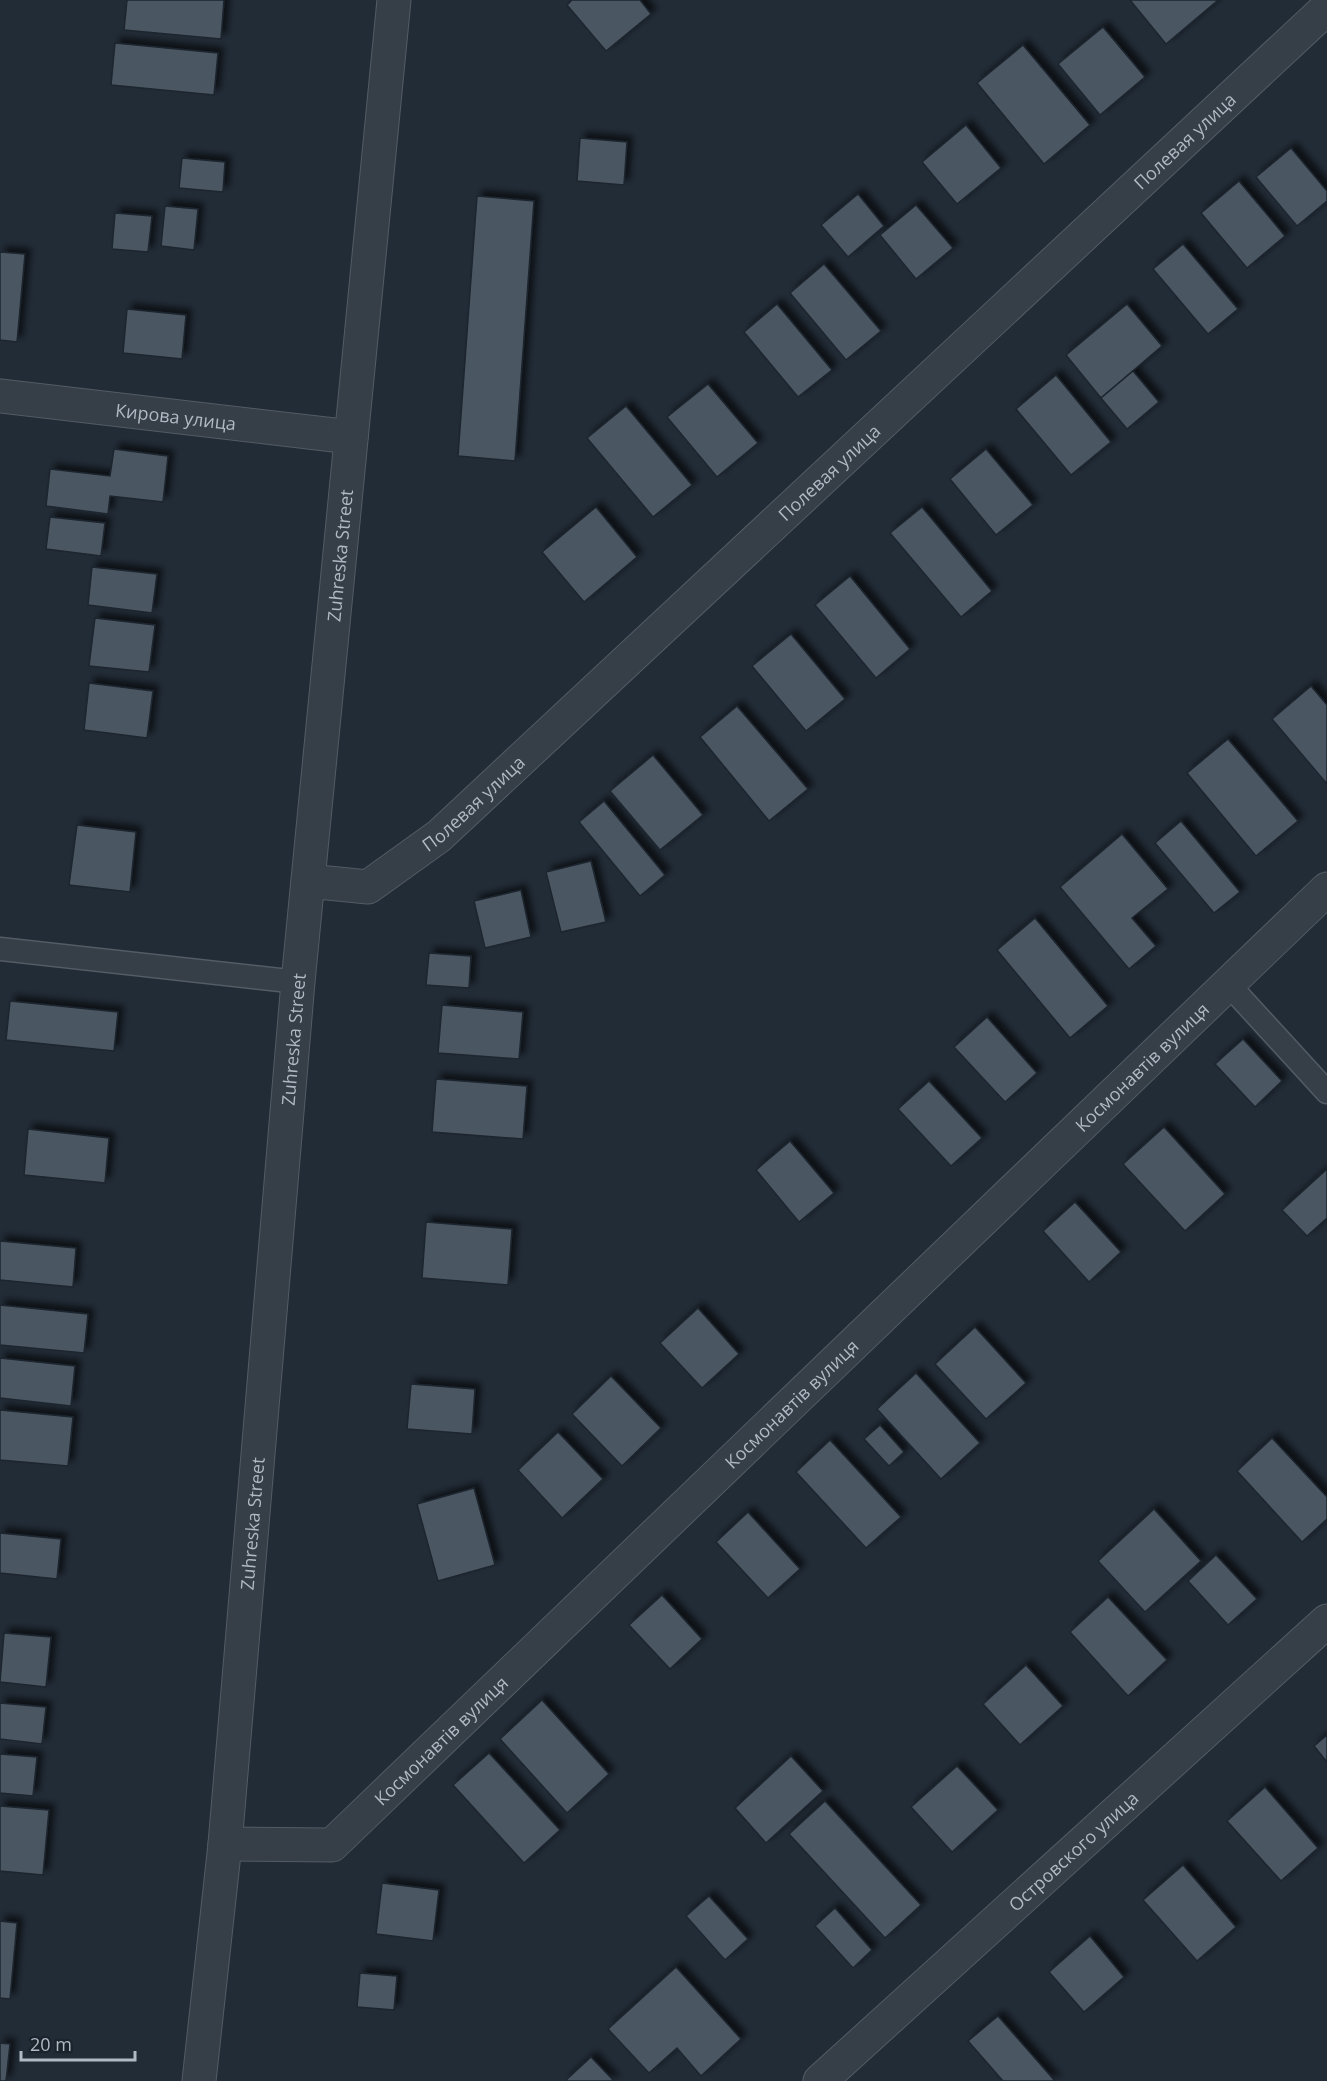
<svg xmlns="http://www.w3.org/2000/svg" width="1327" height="2081" viewBox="0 0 1327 2081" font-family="'Open Sans',sans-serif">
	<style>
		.building { fill: #4b5663; stroke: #1d252e; stroke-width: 1.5; filter: url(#shadow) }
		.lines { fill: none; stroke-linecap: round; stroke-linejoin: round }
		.service-casing { stroke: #535c65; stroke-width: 25 }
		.minor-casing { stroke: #535c65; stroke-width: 35 }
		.tertiary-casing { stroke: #535c65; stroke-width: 35 }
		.service { stroke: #363e48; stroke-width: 22 }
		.minor { stroke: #363e48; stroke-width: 33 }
		.tertiary { stroke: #363e48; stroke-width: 33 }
		.labels { text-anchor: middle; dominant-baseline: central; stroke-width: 4.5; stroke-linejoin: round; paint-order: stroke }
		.street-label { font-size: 18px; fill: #b0b9c4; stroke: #1b232c }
	</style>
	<defs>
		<filter id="shadow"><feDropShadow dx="5.5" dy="-5.5" stdDeviation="3" flood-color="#0009"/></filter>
	</defs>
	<rect width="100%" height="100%" fill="#222c37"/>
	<g class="building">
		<path d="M127,0H224L221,39L124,30Z"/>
		<path d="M572,0H640L651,14L606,51L567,5Z"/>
		<path d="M1130,0H1216L1217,1L1166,44Z"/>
		<path d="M1103,27L1145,77L1100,115L1058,64Z"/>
		<path d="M115,43L218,53L214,95L111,85Z"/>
		<path d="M1023,45L1090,125L1044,164L977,83Z"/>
		<path d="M966,125L1001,168L957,204L922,162Z"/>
		<path d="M580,138L627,142L624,185L577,181Z"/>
		<path d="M1291,148L1327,191V201L1297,226L1256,177Z"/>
		<path d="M182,158L225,162L223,192L179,188Z"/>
		<path d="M1239,181L1285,236L1247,268L1201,213Z"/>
		<path d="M858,194L884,226L848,257L821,225Z"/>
		<path d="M477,196L534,201L515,461L458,456Z"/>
		<path d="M916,205L953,248L916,279L880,235Z"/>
		<path d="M165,206L198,209L194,250L161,246Z"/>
		<path d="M115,213L152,216L148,252L112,249Z"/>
		<path d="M1183,244L1238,309L1208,334L1153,269Z"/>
		<path d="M0,252L25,254L17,342L0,340Z"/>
		<path d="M824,264L881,331L846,360L790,293Z"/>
		<path d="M777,304L832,370L798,397L744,332Z"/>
		<path d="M1127,304L1162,346L1101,398L1066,355Z"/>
		<path d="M127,309L186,315L182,359L123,353Z"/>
		<path d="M1133,371L1159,402L1127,429L1101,398Z"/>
		<path d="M1056,375L1111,442L1071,475L1016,409Z"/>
		<path d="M708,384L758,443L717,477L667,417Z"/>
		<path d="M626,406L692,485L653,517L587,438Z"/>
		<path d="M114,449L168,456L163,502L110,496L108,514L46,506L50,469L110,476Z"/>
		<path d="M986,449L1033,505L996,535L950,479Z"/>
		<path d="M596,507L637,557L584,602L542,552Z"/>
		<path d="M922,507L992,591L961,617L890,533Z"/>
		<path d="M50,517L105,523L101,556L46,549Z"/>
		<path d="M92,567L157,574L152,613L88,605Z"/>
		<path d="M850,576L910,649L876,678L815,605Z"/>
		<path d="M95,618L155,625L149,672L89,666Z"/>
		<path d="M791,634L845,699L806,731L752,666Z"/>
		<path d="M89,683L153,691L147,738L84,730Z"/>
		<path d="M1311,686L1327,705V784L1272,719Z"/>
		<path d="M737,706L808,789L769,821L700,737Z"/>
		<path d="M1228,739L1298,821L1256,856L1187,773Z"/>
		<path d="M653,755L703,815L660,850L610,791Z"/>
		<path d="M604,801L665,875L640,896L579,822Z"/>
		<path d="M1181,821L1240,892L1214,913L1155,843Z"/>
		<path d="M77,825L136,832L130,892L69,885Z"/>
		<path d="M1122,834L1168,889L1132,918L1156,946L1129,969L1060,887Z"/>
		<path d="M591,861L606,922L561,932L546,872Z"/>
		<path d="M521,890L531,937L485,948L474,901Z"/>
		<path d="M1035,918L1108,1006L1070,1038L997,950Z"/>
		<path d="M429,953L471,956L469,988L426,985Z"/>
		<path d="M10,1001L118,1012L114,1051L6,1040Z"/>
		<path d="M442,1005L523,1012L519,1059L438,1053Z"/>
		<path d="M987,1017L1037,1073L1005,1102L954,1047Z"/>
		<path d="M1243,1039L1282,1081L1255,1107L1215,1064Z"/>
		<path d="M436,1079L527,1086L523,1139L432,1132Z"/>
		<path d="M929,1081L982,1138L951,1166L898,1109Z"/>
		<path d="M1164,1127L1225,1194L1185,1231L1123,1164Z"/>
		<path d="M28,1129L109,1138L105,1183L24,1175Z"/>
		<path d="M790,1141L834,1193L799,1222L756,1170Z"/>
		<path d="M1327,1169V1218L1307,1236L1282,1210Z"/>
		<path d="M1075,1202L1121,1252L1089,1282L1043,1231Z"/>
		<path d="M426,1222L512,1229L508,1285L422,1278Z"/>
		<path d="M0,1241L76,1248L73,1287L0,1280Z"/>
		<path d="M0,1305L88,1314L84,1353L0,1345Z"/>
		<path d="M698,1308L739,1354L702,1388L660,1343Z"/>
		<path d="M975,1327L1026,1383L986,1419L935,1364Z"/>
		<path d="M0,1358L75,1366L71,1406L0,1398Z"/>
		<path d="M916,1373L980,1443L941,1479L877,1409Z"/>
		<path d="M611,1376L661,1428L622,1466L572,1414Z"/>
		<path d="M411,1384L475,1389L472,1434L407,1429Z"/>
		<path d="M0,1410L73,1417L68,1466L0,1460Z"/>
		<path d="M880,1425L904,1452L889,1466L864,1439Z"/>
		<path d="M558,1432L603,1479L562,1518L518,1470Z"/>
		<path d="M1272,1438L1327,1497V1519L1302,1542L1237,1471Z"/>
		<path d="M830,1440L901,1517L866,1548L796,1472Z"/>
		<path d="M474,1488L495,1565L438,1581L417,1504Z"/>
		<path d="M1154,1509L1201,1561L1145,1612L1098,1561Z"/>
		<path d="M748,1512L800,1569L768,1598L716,1542Z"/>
		<path d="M0,1533L61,1539L57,1579L0,1573Z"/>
		<path d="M1216,1555L1257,1599L1228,1625L1188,1581Z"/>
		<path d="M662,1595L702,1639L670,1669L629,1625Z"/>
		<path d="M1108,1597L1167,1660L1128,1696L1070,1632Z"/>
		<path d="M4,1633L51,1637L46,1687L0,1682Z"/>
		<path d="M1026,1665L1063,1706L1020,1745L983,1704Z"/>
		<path d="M542,1700L609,1774L567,1813L500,1739Z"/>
		<path d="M0,1703L46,1707L42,1744L0,1739Z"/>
		<path d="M1327,1735V1762L1314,1746Z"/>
		<path d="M489,1753L560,1830L524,1863L453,1785Z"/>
		<path d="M0,1754L37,1757L33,1796L0,1793Z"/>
		<path d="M791,1756L823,1791L766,1843L735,1808Z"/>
		<path d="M957,1766L998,1810L952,1852L911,1807Z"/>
		<path d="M1265,1787L1318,1848L1281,1881L1227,1821Z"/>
		<path d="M825,1801L921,1905L885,1938L789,1834Z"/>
		<path d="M0,1806L49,1810L43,1875L0,1871Z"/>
		<path d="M1183,1865L1236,1927L1197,1961L1143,1900Z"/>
		<path d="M382,1883L439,1890L433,1941L376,1934Z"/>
		<path d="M709,1896L748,1939L725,1960L686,1916Z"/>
		<path d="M835,1908L872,1950L853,1968L815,1926Z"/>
		<path d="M0,1921L17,1923L10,1999L0,1998Z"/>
		<path d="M1090,1936L1124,1977L1084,2012L1049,1972Z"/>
		<path d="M676,1967L741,2039L701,2076L677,2048L649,2073L608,2029Z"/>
		<path d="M360,1973L397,1976L394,2010L357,2007Z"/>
		<path d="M998,2016L1055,2081H1003L968,2041Z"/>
		<path d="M0,2043L10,2044L6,2081H0Z"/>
		<path d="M591,2057L614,2081H565Z"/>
	</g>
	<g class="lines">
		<defs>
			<g id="service">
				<path d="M0,949L298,982"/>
				<path d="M1229,985L1327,1092"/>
			</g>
			<g id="minor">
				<path id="s1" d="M0,396L351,437"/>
				<path id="s2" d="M308,881L368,887L439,836L1327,8"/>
				<path id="s3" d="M225,1844L332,1845L1327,889"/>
				<path id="s4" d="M820,2081L1327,1621"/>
			</g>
			<g id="tertiary">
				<path id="s5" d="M199,2081L225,1844L298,982L394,0"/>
			</g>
		</defs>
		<use href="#service" class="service-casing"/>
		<use href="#minor" class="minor-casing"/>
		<use href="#tertiary" class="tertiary-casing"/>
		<use href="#service" class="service"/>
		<use href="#minor" class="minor"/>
		<use href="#tertiary" class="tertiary"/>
	</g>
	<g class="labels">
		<g class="street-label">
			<text stroke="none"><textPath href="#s2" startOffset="1167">Полевая улица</textPath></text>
			<text stroke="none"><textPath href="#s1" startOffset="177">Кирова улица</textPath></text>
			<text stroke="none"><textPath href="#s2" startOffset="681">Полевая улица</textPath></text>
			<text stroke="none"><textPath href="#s5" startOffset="1532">Zuhreska Street</textPath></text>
			<text stroke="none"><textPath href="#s2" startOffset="195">Полевая улица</textPath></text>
			<text stroke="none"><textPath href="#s5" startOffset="1046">Zuhreska Street</textPath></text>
			<text stroke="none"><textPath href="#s3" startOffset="1230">Космонавтів вулиця</textPath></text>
			<text stroke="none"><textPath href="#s3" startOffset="744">Космонавтів вулиця</textPath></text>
			<text stroke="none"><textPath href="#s5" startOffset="560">Zuhreska Street</textPath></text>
			<text stroke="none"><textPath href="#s3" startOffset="258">Космонавтів вулиця</textPath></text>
			<text stroke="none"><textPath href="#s4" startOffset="342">Островского улица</textPath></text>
		</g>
	</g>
	<path d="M21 2051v9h114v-9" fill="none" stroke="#b0b9c4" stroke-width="3"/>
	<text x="30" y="2051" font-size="18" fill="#b0b9c4" stroke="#1b232c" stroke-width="4.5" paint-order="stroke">20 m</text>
</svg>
